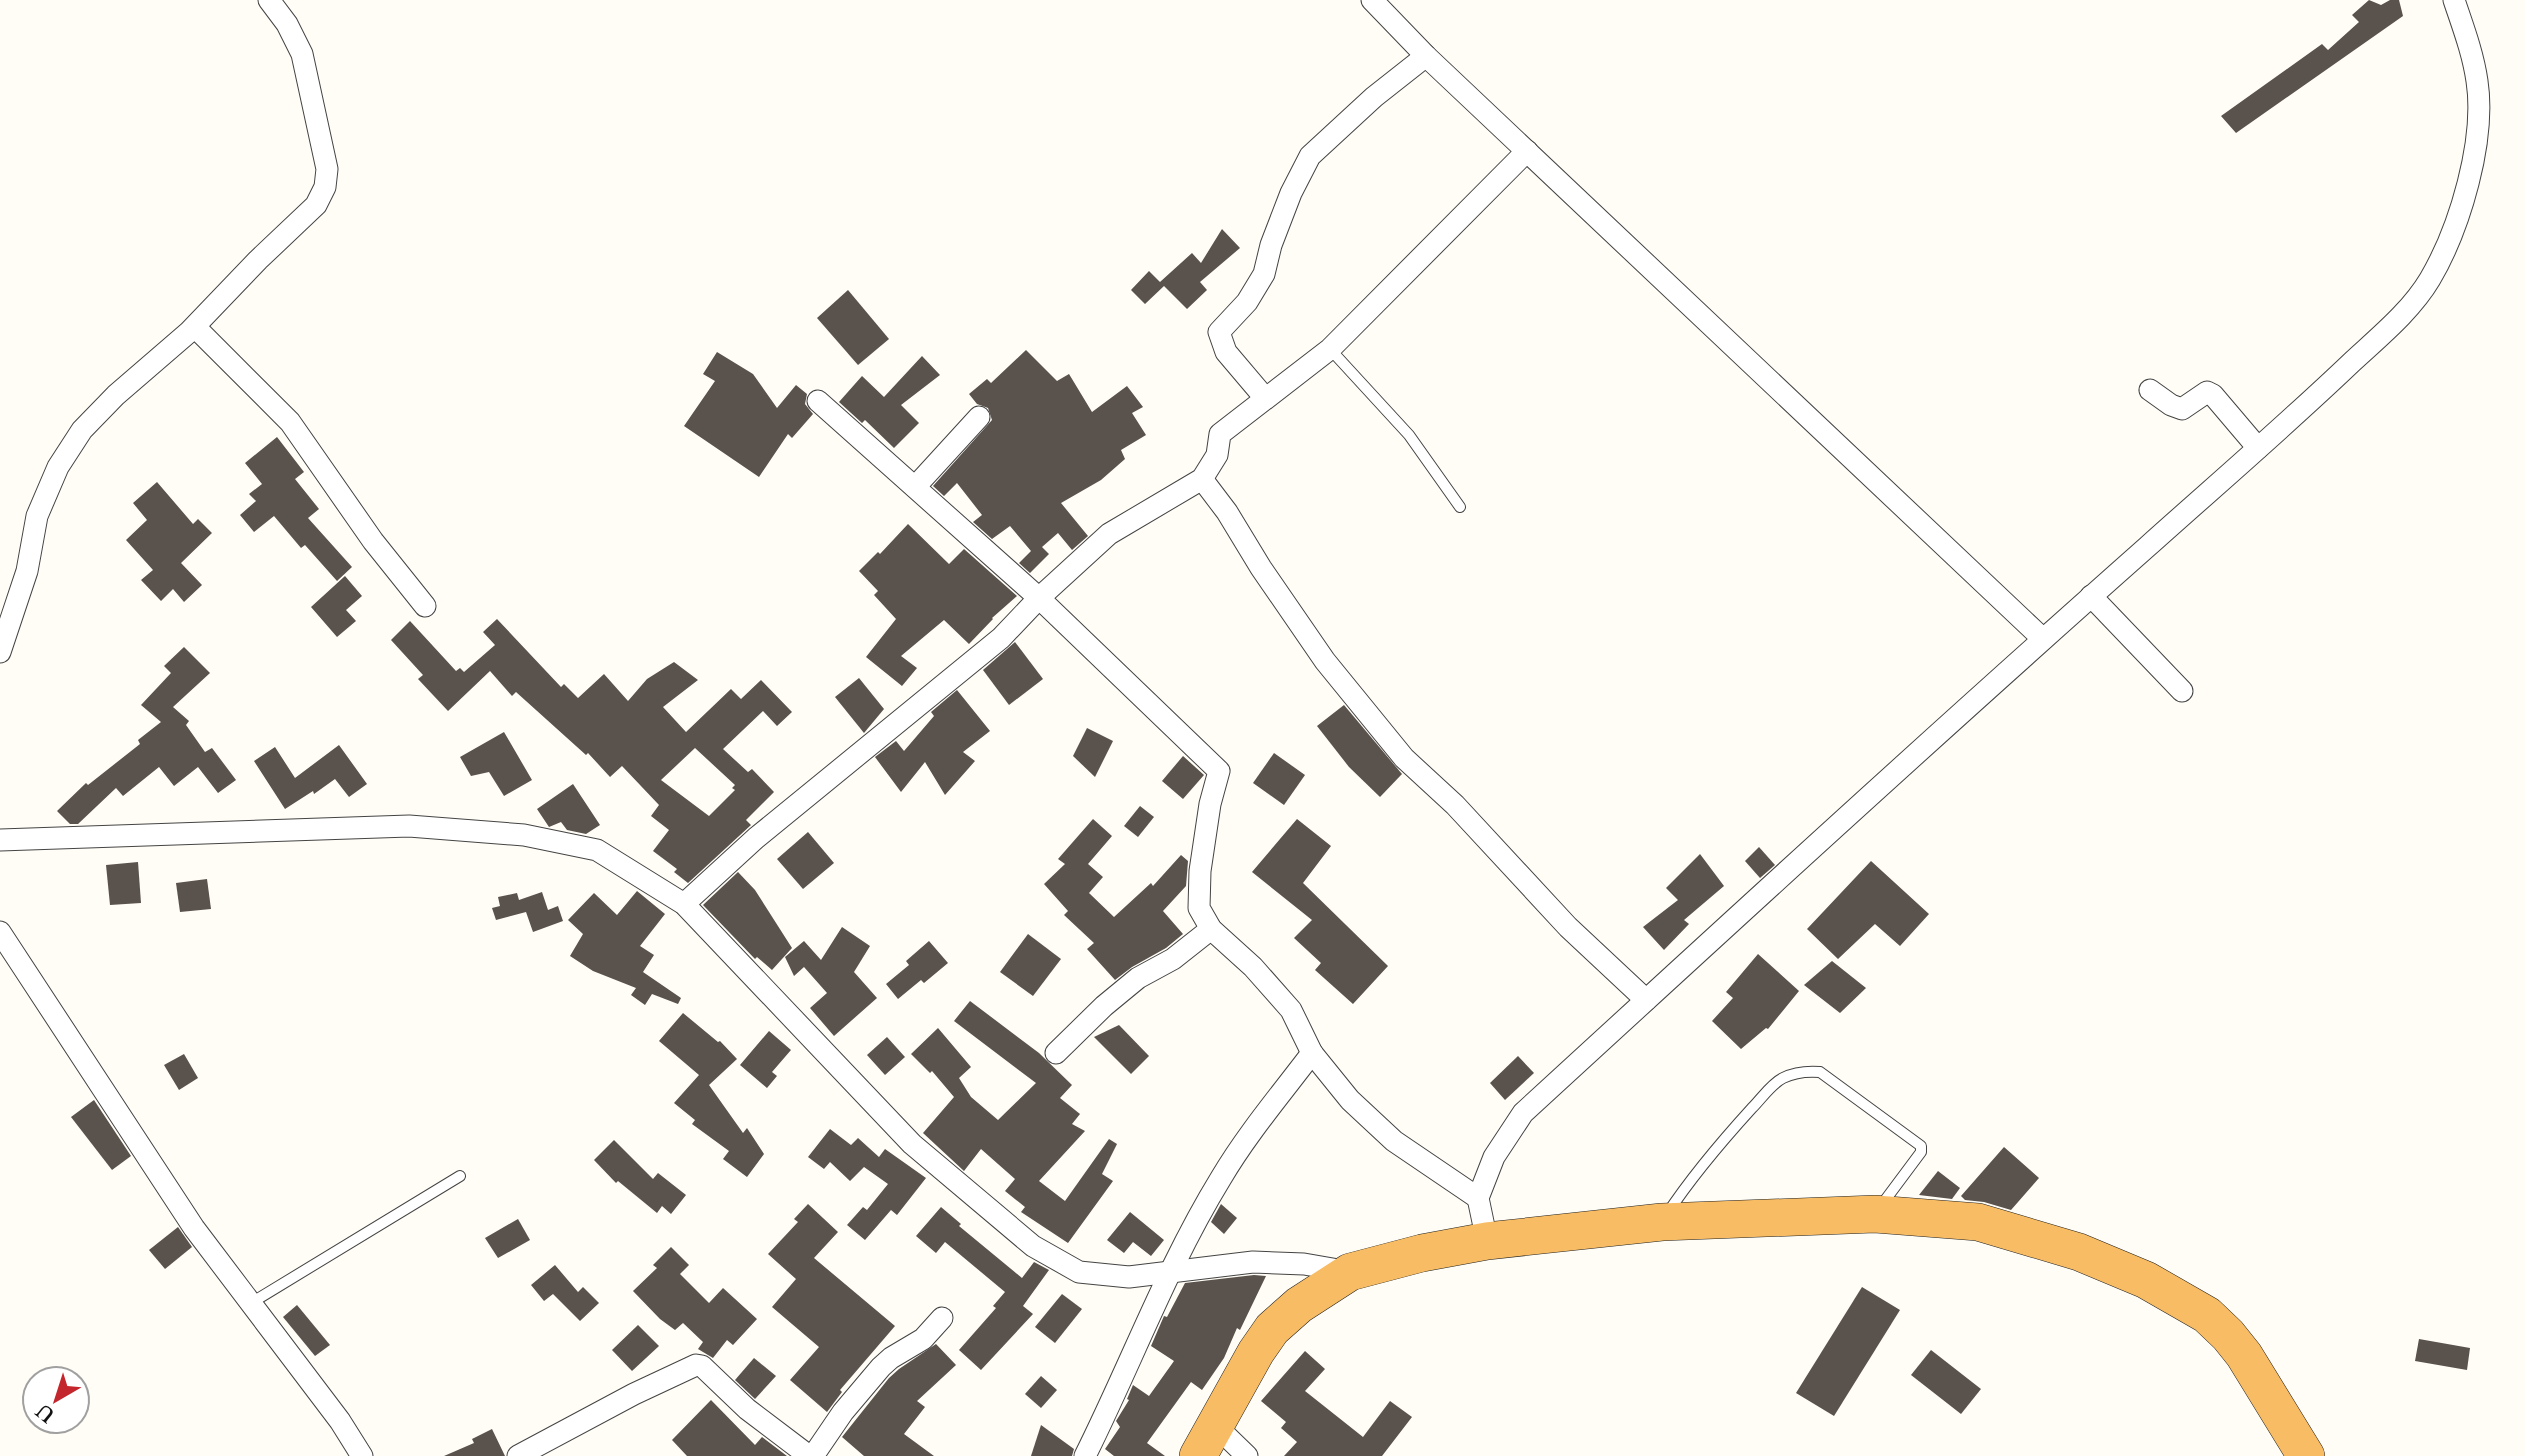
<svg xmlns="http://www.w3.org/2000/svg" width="2525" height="1456" font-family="'Libre Baskerville',serif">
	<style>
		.building { fill: #5a524d; fill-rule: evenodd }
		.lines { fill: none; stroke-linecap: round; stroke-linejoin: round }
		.service-casing { stroke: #444; stroke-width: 12 }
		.minor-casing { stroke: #444; stroke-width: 23 }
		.trunk-casing { stroke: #222; stroke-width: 38 }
		.service { stroke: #fff; stroke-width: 10 }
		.minor { stroke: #fff; stroke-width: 21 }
		.trunk { stroke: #f7bc64; stroke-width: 37 }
	</style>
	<rect width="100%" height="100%" fill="#fffdf5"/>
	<g class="building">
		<path d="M2369,0L2381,5L2390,0H2399L2403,16L2236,133L2221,116L2322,44L2328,50L2359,22L2352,15Z"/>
		<path d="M1222,229L1240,248L1200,282L1207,290L1187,309L1164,286L1145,304L1131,290L1149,271L1160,282L1192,253L1201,263Z"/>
		<path d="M848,290L889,339L858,365L817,318Z"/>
		<path d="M1026,350L1057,381L1069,374L1092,412L1127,386L1143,407L1132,413L1146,435L1121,450L1125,459L1101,480L1061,503L1088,536L1072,550L1058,533L1042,547L1049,554L1030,573L1019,563L1031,551L1010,526L992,539L973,522L982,515L957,483L944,496L933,486L992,420L988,408L977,404L969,394L987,379L991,383Z"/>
		<path d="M717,352L753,374L777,408L796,385L807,394L805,404L813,414L792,438L788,434L759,477L684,426L715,381L703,374Z"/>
		<path d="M922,356L940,375L901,405L919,423L894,448L865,420L862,423L839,402L862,376L884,397Z"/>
		<path d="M277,437L304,472L295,479L319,509L308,518L352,567L337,581L305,545L301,548L274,516L254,532L240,515L256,501L249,494L262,484L245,463Z"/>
		<path d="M157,482L193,524L198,519L212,533L181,563L202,585L184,602L173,589L161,601L141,580L153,570L126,540L147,520L133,503Z"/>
		<path d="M908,524L949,564L964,549L1017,596L992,618L993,619L969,644L944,620L901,656L917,668L902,686L866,657L896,619L874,595L878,591L859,571L878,552L880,554Z"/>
		<path d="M345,576L362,596L346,610L356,621L337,637L311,607Z"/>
		<path d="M497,619L561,687L564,684L578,698L604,674L628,701L647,679L674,662L698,680L663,707L686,732L731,689L741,699L761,680L792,712L777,726L763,711L723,749L748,772L752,769L774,792L746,820L751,825L688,883L674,872L677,869L653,851L669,830L651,816L659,805L622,766L610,777L588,753L586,755L516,692L512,696L490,671L448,711L418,679L423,675L391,640L410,621L456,671L460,668L464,672L495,645L483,632ZM695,748L735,785L732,788L735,790L709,816L661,780Z"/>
		<path d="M1015,642L1043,679L1009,705L983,670Z"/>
		<path d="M184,647L210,673L173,707L189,721L186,725L205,752L212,748L236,780L218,793L198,767L174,786L159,767L123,796L116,788L78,824H70L57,811L86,783L88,785L140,744L138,740L161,722L141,705L171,673L164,666Z"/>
		<path d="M859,678L884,709L864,733L835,697Z"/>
		<path d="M957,690L990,731L963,752L975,761L945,795L925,762L901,792L875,757L896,741L904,751L934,716L931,712Z"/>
		<path d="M1344,705L1402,774L1380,797L1349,767L1317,726Z"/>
		<path d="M1087,728L1113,741L1095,777L1073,756Z"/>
		<path d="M504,732L532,780L504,796L489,772L471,776L460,757Z"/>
		<path d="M339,745L367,784L349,797L335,779L314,794L313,791L285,809L254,761L275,747L295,778Z"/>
		<path d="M1274,753L1305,775L1284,805L1253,783Z"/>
		<path d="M1183,756L1204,775L1183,799L1162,781Z"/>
		<path d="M573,784L600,825L586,834L567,830L561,822L549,827L537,809Z"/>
		<path d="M1140,806L1154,817L1138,837L1124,826Z"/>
		<path d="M1093,819L1112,836L1088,864L1103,877L1089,893L1114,917L1151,883L1153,886L1181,855L1188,861L1186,886L1163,911L1183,934L1166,948L1132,967L1115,980L1087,949L1094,943L1064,915L1068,911L1044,884L1065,864L1058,859Z"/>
		<path d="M1297,819L1331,846L1303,883L1388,966L1353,1004L1315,970L1321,963L1294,938L1312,920L1252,872Z"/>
		<path d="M808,832L834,863L803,889L777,859Z"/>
		<path d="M1759,847L1775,865L1760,878L1745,861Z"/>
		<path d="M1700,854L1724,886L1684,920L1689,924L1664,950L1643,927L1678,900L1666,888Z"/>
		<path d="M1871,861L1929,914L1900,946L1875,924L1838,959L1807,929Z"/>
		<path d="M138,862L141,903L110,905L106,865Z"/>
		<path d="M738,872L755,890L792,948L772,970L757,957L755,959L703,905Z"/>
		<path d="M207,879L211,909L180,912L176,883Z"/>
		<path d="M637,891L665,914L640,946L654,955L643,972L681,998L678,1004L652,994L645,1005L631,995L636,988L593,971L570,956L583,934L568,920L594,893L617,915Z"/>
		<path d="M542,892L548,910L558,906L563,921L533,932L526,912L496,920L492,908L500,906L498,897L517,893L519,900Z"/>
		<path d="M842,927L870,946L854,972L877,998L834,1036L810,1008L827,993L804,967L794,976L785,957L804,941L821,960Z"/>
		<path d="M1028,934L1061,959L1033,996L1000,972Z"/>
		<path d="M929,941L948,963L924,983L921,980L898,999L886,984L909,965L906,961Z"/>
		<path d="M1758,954L1799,991L1768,1029L1766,1028L1741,1049L1712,1021L1733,998L1726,992Z"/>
		<path d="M1832,961L1866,988L1840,1013L1804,985Z"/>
		<path d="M970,1001L1039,1053L1072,1085L1060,1098L1080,1114L1072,1124L1085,1131L1039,1181L1065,1201L1109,1139L1117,1144L1102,1174L1113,1181L1068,1243L1021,1212L1025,1207L1005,1191L1015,1179L981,1149L964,1171L923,1133L954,1097L932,1071L930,1073L911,1054L938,1028L971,1067L959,1078L971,1097L998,1120L1036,1083L954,1021Z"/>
		<path d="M683,1013L718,1042L720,1041L737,1059L709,1085L743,1133L747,1128L764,1154L747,1177L723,1159L729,1151L692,1124L695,1120L674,1103L699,1075L659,1041Z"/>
		<path d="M1119,1025L1149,1056L1131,1074L1094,1037Z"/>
		<path d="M769,1031L791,1050L772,1072L777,1076L767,1088L740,1065Z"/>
		<path d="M887,1037L905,1057L885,1075L867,1055Z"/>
		<path d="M184,1054L198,1078L179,1090L164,1065Z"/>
		<path d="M1518,1056L1534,1073L1505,1100L1490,1083Z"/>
		<path d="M94,1100L131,1156L112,1170L71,1117Z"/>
		<path d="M830,1129L851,1145L858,1138L879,1157L885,1149L926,1178L897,1215L891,1210L865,1240L847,1225L863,1207L867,1210L888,1184L864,1167L850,1181L830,1162L824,1169L808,1157Z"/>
		<path d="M614,1140L653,1179L658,1173L686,1195L671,1214L662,1206L657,1213L618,1181L616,1183L594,1160Z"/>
		<path d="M2004,1147L2039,1178L2011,1210L1984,1202L1965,1200L1961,1196Z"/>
		<path d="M1938,1171L1960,1188L1952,1199L1919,1195Z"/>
		<path d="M808,1204L838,1232L814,1258L895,1326L840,1390L842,1392L827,1412L790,1380L819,1347L772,1307L796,1279L768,1254L798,1222L794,1219Z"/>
		<path d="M1221,1204L1237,1218L1224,1234L1211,1222Z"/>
		<path d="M941,1207L961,1224L959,1226L1022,1278L1034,1262L1049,1270L1023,1306L1033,1314L981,1370L959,1350L996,1308L993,1306L1005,1292L945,1242L936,1253L916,1236Z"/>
		<path d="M1130,1212L1164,1240L1151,1256L1133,1242L1124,1253L1107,1240Z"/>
		<path d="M518,1219L530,1240L498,1258L485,1238Z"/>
		<path d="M178,1227L192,1247L165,1269L149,1250Z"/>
		<path d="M671,1247L689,1265L680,1274L709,1303L723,1288L757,1319L733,1345L727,1340L713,1358L698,1349L703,1342L683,1323L675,1330L660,1319L633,1291L657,1268L653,1265Z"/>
		<path d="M555,1265L578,1292L583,1287L599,1303L580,1321L553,1294L544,1301L531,1285Z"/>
		<path d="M1254,1275L1266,1276L1240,1330L1237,1328L1224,1358L1202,1390L1191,1382L1147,1443L1165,1456H1114L1105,1449L1120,1427L1116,1421L1129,1400L1127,1399L1133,1385L1149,1396L1174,1361L1151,1346L1164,1316L1167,1317L1185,1283Z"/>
		<path d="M1862,1287L1900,1310L1834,1416L1796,1393Z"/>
		<path d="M1062,1294L1082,1309L1055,1343L1035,1327Z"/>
		<path d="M297,1305L330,1345L315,1356L283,1317Z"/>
		<path d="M638,1325L659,1346L632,1371L612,1350Z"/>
		<path d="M2419,1339L2470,1348L2467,1370L2415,1361Z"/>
		<path d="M936,1344L956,1365L917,1401L925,1407L904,1434L934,1456H864L842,1437L889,1378L899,1369Z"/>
		<path d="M1931,1350L1981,1389L1961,1414L1911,1375Z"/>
		<path d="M1305,1351L1325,1369L1305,1391L1363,1437L1390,1401L1412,1417L1382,1456H1284L1297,1442L1281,1428L1286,1422L1261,1401Z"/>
		<path d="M754,1358L776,1376L755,1399L735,1380Z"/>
		<path d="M1041,1376L1057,1390L1041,1408L1025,1394Z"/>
		<path d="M711,1400L755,1445L762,1437L787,1456H687L672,1440Z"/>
		<path d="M1041,1425L1074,1449L1072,1456H1031Z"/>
		<path d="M492,1429L505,1456H444L474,1443L472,1439Z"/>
	</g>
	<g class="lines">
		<g class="service-casing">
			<g id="service">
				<path d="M1330,349L1409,435L1460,507"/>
				<path d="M1667,1214C1692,1176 1722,1141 1752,1108C1762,1098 1771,1084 1783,1078C1795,1072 1807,1071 1820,1072L1921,1146V1152L1880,1207"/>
				<path d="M251,1303L460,1176"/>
			</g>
		</g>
		<g class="minor-casing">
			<g id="minor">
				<path d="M1372,0L1426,56L2043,639"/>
				<path d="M195,327L290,422L373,541L425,606"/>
				<path d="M2150,390L2171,405L2182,409L2207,392L2213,395L2258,448"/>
				<path d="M1265,398L1226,352L1219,332L1247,302L1264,274L1271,245L1291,193L1310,156L1374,97L1426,56"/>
				<path d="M818,401L1039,598L1219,771L1210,804L1200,871L1199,908L1211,929L1253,967L1291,1010L1312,1053L1350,1100L1394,1141L1478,1198"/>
				<path d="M1202,479L1227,512L1261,568L1325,661L1404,758L1455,805L1568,927L1646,1000"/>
				<path d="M915,487L979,417"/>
				<path d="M2091,596L2182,691"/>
				<path d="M0,652L27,571L37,516L58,467L82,430L116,395L189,332L258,260L316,205L325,187L327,169L302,54L287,24L269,0"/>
				<path d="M0,840L409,826L524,835L597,850L684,904L912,1144L1033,1246L1079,1272L1129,1277L1253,1262L1304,1264L1350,1272"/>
				<path d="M684,904L756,838L1001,638L1039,598L1109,534L1202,479L1217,455L1220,434L1330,349L1527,151"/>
				<path d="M0,932L194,1228L340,1421L362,1456"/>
				<path d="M1056,1053L1104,1006L1138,978L1173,959L1211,929"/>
				<path d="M1487,1241L1478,1198L1494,1157L1523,1113C1730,923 1937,733 2147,547C2215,486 2285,426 2352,362C2379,337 2411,311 2430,279C2460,228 2486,140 2477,81C2473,53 2463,27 2454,0"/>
				<path d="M1214,1424L1247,1456"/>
				<path d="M518,1456L634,1394L696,1365L702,1366L747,1409L809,1456"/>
				<path d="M813,1456L843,1412L881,1367L891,1358L923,1339L942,1318"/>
				<path d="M1085,1456C1131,1364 1167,1266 1221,1178C1247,1134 1281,1094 1312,1053"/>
			</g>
		</g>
		<g class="trunk-casing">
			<path id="trunk" d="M1198,1456L1256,1352L1272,1329L1299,1305L1350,1272L1422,1253L1487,1241L1662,1222L1875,1214L1978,1222L2079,1252L2146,1280L2207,1315L2228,1335L2244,1355L2306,1456"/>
		</g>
		<use href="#service" class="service"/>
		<use href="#minor" class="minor"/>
		<use href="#trunk" class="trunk"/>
	</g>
	<g transform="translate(56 1400) rotate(219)"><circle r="33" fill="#ffffff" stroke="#a0a0a0" stroke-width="2"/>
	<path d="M0-5L12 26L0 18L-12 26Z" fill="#c4262e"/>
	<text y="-10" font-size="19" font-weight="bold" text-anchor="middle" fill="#111111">U</text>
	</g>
</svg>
